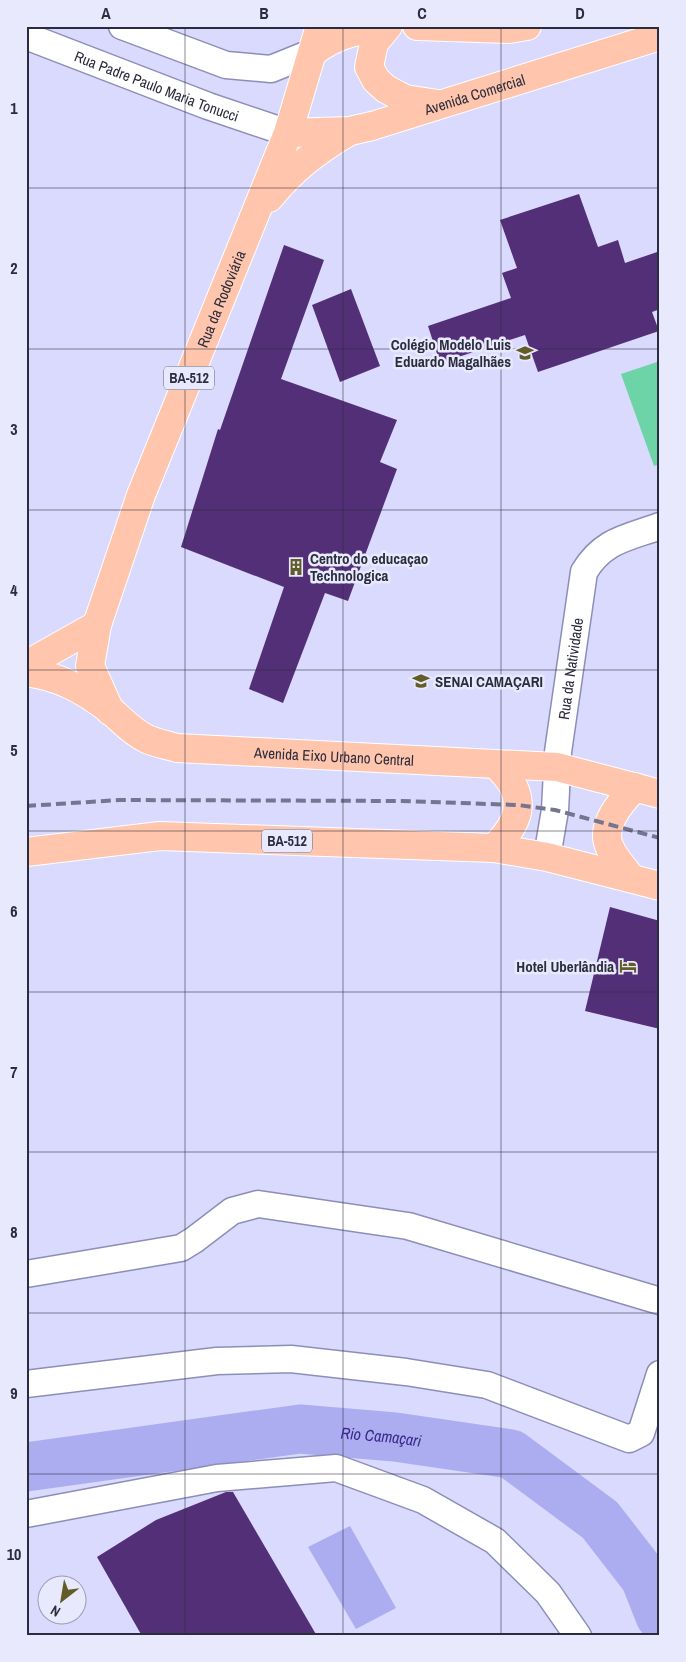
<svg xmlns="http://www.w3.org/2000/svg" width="686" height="1662" font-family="'Archivo Narrow',sans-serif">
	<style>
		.green { fill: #6cd4a7 }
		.water { fill: #acadf1 }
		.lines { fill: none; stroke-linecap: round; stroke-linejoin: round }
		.river { stroke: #acadf1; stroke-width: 49 }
		.building { fill: #532f78 }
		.minor-casing { stroke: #8d8eb8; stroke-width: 29 }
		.major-casing { stroke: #fff; stroke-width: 30 }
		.minor { stroke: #fff; stroke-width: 26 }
		.major { stroke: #ffc6ad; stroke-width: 28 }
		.rail { stroke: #74758e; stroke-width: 4; stroke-dasharray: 10 5; stroke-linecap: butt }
		.grid { fill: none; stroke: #2b2c3d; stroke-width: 1; stroke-opacity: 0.55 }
		.labels { text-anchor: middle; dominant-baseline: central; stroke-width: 5; stroke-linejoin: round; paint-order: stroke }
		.shield { fill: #e8e9fc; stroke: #646576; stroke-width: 1 }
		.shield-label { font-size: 14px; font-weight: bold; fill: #2b2c3d }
		.street-label { font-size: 15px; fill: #2b2c3d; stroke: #e8e9fc }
		.poi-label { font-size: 15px; font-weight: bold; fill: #2b2c3d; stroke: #e8e9fc; text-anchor: end }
		.water-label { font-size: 16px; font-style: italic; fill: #392989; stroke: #e8e9fc }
		.neatline { fill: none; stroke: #2b2c3d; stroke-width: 2 }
		.grid-label { font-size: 16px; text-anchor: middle; font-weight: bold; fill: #2b2c3d }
	</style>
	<rect width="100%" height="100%" fill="#d9dafe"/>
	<path class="green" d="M660,361V464L654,466L621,374Z"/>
	<path class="water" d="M350,1526L396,1608L356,1629L308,1547Z"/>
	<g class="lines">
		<path class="river" id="s1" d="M26,1467L300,1429L395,1437L511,1454L600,1520L645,1578L660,1616"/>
	</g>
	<g class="building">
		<path d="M579,194L598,247L618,240L625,263L660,251V309L652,312L659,331L538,372L525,335L440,363L428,326L511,298L502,273L517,268L500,220Z"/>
		<path d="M284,245L324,260L281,379L397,420L380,462L397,469L348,601L325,593L283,703L249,689L284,587L181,547L218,429L220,430Z"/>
		<path d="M351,289L380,366L340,382L312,305Z"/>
		<path d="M610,907L660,921V1029L585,1011Z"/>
		<path d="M226,1492H233L317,1636H142L97,1557L156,1520Z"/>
	</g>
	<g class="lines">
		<g class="minor-casing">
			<g id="minor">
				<path d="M122,26L226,65L271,69L313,52"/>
				<path id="s2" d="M26,36L208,106L288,133"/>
				<path id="s3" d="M547,857L555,810L558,752L584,572C603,540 627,538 660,526"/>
				<path d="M26,1274L181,1248L194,1240L232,1211L258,1204L408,1226L660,1301"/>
				<path d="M26,1384L217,1361L291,1359L406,1372L487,1385L629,1439L641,1433L660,1374"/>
				<path d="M26,1514L217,1478L336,1468L423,1500L495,1541L548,1593L578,1636"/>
			</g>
		</g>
		<g class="major-casing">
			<g id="major">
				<path d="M388,26L374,43L369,67L376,80L386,89L405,99L438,104"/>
				<path d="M417,26L509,29L527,26"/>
				<path d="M313,52C338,33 357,31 387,26"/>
				<path id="s4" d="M288,133L350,131L372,126L660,36"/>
				<path d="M269,198C294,168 315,152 348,132"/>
				<path d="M26,665L97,625"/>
				<path id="s5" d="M26,672C59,676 84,690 110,710C122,720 132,732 147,739C156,743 167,745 177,748L557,767L660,794"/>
				<path id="s6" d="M110,711L90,666L97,625L141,495L288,133L320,26"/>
				<path d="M494,848C510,832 525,812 514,788C511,780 503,772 497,765"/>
				<path d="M26,852L160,836L494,848L547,857L660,886"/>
				<path d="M630,877C624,868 614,858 610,848C599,826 621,802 635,787"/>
			</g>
		</g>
		<use href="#minor" class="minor"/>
		<use href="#major" class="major"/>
		<path class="rail" d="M26,806L119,800L402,801L518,805L555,810L660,838"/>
	</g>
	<path class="grid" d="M185,26V1636M343,26V1636M501,26V1636M26,188H660M26,349H660M26,510H660M26,670H660M26,831H660M26,992H660M26,1152H660M26,1313H660M26,1474H660"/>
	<defs>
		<g id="school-bare" transform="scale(1.35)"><path d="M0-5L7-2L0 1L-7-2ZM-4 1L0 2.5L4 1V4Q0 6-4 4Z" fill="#625c29" stroke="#e8e9fc" stroke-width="2.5" paint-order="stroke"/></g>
		<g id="building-bare" transform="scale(1.35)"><path d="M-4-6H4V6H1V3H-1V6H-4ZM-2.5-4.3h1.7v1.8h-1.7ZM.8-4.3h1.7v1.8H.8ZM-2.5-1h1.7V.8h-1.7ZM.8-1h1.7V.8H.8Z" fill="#625c29" stroke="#e8e9fc" stroke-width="2.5" paint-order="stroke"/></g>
		<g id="university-bare" transform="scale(1.35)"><path d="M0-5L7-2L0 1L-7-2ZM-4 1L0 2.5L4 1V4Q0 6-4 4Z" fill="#625c29" stroke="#e8e9fc" stroke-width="2.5" paint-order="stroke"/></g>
		<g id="hotel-bare" transform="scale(1.35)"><path d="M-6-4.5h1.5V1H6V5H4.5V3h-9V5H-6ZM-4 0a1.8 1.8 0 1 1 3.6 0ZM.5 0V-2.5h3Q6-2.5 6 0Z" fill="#625c29" stroke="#e8e9fc" stroke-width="2.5" paint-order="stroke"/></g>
	</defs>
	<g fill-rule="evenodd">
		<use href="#school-bare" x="525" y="353"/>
		<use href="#building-bare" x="296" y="567"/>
		<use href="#university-bare" x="421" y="681"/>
		<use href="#hotel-bare" x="628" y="966"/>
	</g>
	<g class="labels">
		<g class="shield">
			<rect x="164" y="366.5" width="50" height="23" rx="4"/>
			<rect x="262" y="829.5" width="50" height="23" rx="4"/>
		</g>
		<g class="shield-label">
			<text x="189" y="378">BA-512</text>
			<text x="287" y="841">BA-512</text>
		</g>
		<g class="street-label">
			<text stroke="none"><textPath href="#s2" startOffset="140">Rua Padre Paulo Maria Tonucci</textPath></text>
			<text stroke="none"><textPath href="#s4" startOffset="192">Avenida Comercial</textPath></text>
			<text stroke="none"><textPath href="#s6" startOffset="440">Rua da Rodoviária</textPath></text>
			<text stroke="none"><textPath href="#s3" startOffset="190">Rua da Natividade</textPath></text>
			<text stroke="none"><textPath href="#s5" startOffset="329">Avenida Eixo Urbano Central</textPath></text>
		</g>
		<g class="poi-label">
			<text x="511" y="344">Colégio Modelo Luis<tspan x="511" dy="17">Eduardo Magalhães</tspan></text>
			<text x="310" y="558" text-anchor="start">Centro do educaçao<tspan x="310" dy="17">Technologica</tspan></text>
			<text x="435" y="681" text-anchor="start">SENAI CAMAÇARI</text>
			<text x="614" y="966">Hotel Uberlândia</text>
		</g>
		<g class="water-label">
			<text stroke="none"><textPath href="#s1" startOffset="358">Rio Camaçari</textPath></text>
		</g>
	</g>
	<rect width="686" height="1662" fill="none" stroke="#e8e9fc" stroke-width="55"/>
	<g transform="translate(62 1600) rotate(211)"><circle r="24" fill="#e8e9fc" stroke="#9c9db0"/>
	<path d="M0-4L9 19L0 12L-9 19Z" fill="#625c29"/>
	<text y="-8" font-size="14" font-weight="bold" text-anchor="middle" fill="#2b2c3d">N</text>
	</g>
	<rect x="28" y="28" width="630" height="1606" class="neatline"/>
	<g class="grid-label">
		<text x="106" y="19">A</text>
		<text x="264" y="19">B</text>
		<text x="422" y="19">C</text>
		<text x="580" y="19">D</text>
		<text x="14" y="114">1</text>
		<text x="14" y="274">2</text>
		<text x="14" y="435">3</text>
		<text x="14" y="596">4</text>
		<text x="14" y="756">5</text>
		<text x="14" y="917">6</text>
		<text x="14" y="1078">7</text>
		<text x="14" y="1238">8</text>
		<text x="14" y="1399">9</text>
		<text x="14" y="1560">10</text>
	</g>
</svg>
